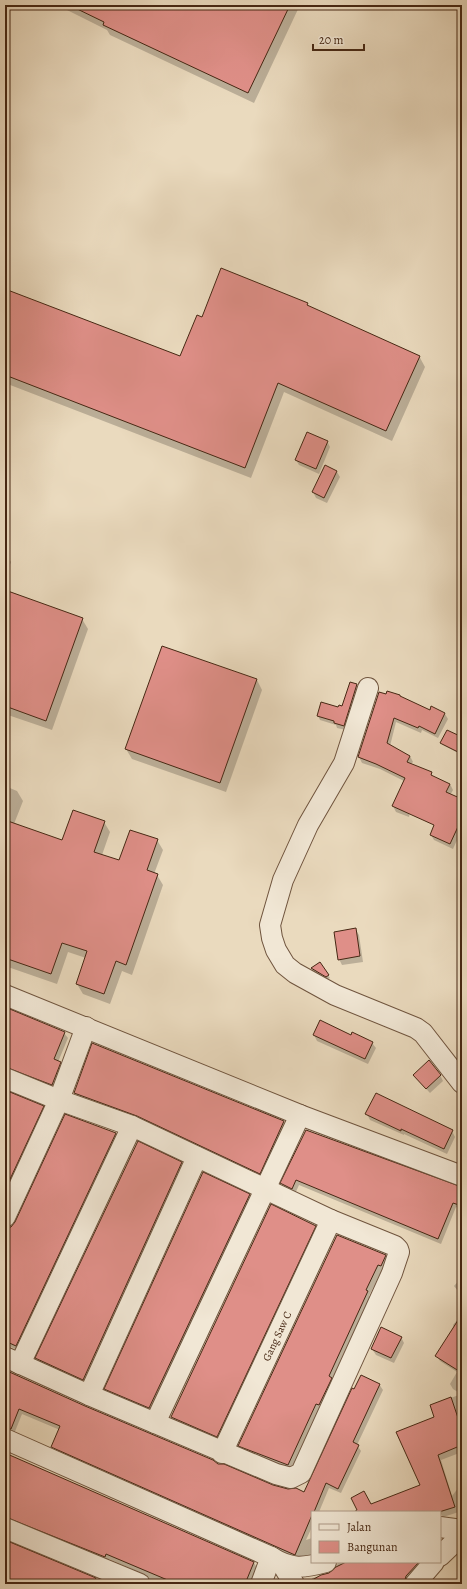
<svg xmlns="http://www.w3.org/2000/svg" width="467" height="1589" font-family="Alegreya,serif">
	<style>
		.shadow { fill: #0003 }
		.building { fill: #df8f88; stroke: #462713 }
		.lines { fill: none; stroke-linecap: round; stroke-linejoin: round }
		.minor-casing { stroke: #6f543e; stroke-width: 22 }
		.minor { stroke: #f1e7d5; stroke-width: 20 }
		.labels { text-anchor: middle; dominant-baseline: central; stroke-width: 3; stroke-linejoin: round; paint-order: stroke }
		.street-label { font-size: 11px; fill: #462713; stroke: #f1e7d5 }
	</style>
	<rect width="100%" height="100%" fill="#eadabe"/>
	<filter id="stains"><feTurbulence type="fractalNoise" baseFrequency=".005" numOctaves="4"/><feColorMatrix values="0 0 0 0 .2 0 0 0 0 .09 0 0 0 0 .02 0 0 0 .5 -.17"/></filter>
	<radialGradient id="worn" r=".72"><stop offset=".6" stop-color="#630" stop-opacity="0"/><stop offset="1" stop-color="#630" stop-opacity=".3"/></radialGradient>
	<g class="shadow">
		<path d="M57,5H300L254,103L110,35L107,30Z"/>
		<path d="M5,290L181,358L202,319L307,303L309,308L419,356L425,367L392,441L284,392L251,478L5,383Z"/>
		<path d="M327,441L330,447L319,474L299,465L296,460Z"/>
		<path d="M337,472L340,477L327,503L316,498L313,492Z"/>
		<path d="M5,553L11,562L5,578Z"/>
		<path d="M5,591L82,619L88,629L52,730L5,714Z"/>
		<path d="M257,680L262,690L226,792L132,759L126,749Z"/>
		<path d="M356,685L359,690L346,730L337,728L336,725L320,720L318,716L343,707Z"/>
		<path d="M401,698L430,711L432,708L445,714L448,719L438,738L422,730L421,733L396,722L390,746L410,756L413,762L411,764L431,773L433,777L450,784L453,790L447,801L413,796L409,817L396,812L393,806L404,781L380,769L362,763L359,757Z"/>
		<path d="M462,739V749L460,754L443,745L441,743Z"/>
		<path d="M5,786L17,791L23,801L14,824L62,841L104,822L110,832L102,855L120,862L157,840L163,850L154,874L157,875L163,885L132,975L122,971L110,1004L83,994L77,984L86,958L68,952L57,984L5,966Z"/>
		<path d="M460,822L462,829L453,849L434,840L431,835Z"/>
		<path d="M356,930L359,935L363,962L342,965L339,959Z"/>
		<path d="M319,963L330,978L328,979L313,971L312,969Z"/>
		<path d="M5,1007L64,1033L68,1038L58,1062L63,1068L55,1090L5,1073Z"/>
		<path d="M314,1035L352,1036L372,1043L376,1048L368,1064L317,1041Z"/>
		<path d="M93,1044L284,1122L287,1128L263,1179L78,1099L75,1093Z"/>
		<path d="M440,1075L443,1081L430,1093L418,1080Z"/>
		<path d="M5,1091L43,1107L46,1112L5,1201Z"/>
		<path d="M367,1114L452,1131L455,1137L447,1154L404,1134V1135L370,1120Z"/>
		<path d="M306,1131L462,1188V1210L456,1207L441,1244L299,1185L295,1194L285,1189L282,1183Z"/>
		<path d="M116,1133L119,1139L19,1351L5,1344V1229L13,1227Z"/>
		<path d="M181,1163L185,1169L87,1385L40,1364L37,1358Z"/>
		<path d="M249,1195L252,1201L152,1413L109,1394L105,1389Z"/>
		<path d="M315,1226L318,1232L220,1441L175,1422L172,1417Z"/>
		<path d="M337,1236L385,1256L388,1261L384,1271L382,1270L369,1296L370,1297L322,1410L319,1409L291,1470L242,1451L239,1445Z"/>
		<path d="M462,1277V1296L454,1286Z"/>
		<path d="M462,1314V1452L441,1460L452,1496L462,1483V1511L443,1517L440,1512H359L371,1505L422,1485L436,1417L431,1406L461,1394L453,1389L450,1384L457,1372L440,1361L437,1356L454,1328L453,1325Z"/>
		<path d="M401,1337L404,1343L394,1363L376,1355L372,1349Z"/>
		<path d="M5,1371L217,1464L273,1486L305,1493L355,1390L379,1384L383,1390L357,1445L361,1451L341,1493L329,1488L319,1512H312V1527L306,1540L312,1538V1559H295L56,1452L53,1447L60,1430L22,1414L14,1434H5Z"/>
		<path d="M5,1454L254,1563L257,1568L250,1584H152V1581L146,1575L109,1559L108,1562L5,1523Z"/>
		<path d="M5,1542L95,1579L98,1584H5Z"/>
		<path d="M338,1562H428L408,1584H311L309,1581L312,1580V1578L329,1574L335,1571Z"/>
		<path d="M447,1580L454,1584H445Z"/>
	</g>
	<g class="building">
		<path d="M69,5H290L248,93L103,25L104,22Z"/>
		<path d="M221,268L308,303L307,305L420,356L386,431L278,383L245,468L5,375V289L180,356L197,315L202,317Z"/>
		<path d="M307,432L328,441L316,469L295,460Z"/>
		<path d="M325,465L337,471L324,498L312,492Z"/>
		<path d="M5,590L83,618L46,721L5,706Z"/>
		<path d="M162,646L257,679L220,783L125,749Z"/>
		<path d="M350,682L357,684L344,726L334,723V721L317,716L321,702L338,707L339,705L342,706Z"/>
		<path d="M387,691L400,695V696L430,710L431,706L445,713L435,734L419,726L418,728L394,718L387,743L410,756L407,762L432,772L431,775L450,784L446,792L462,799V818L450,844L430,835L434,825L392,806L405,778L376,764L358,757L379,692L386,694Z"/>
		<path d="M447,730L462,737V744L458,752L440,743Z"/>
		<path d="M73,810L105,821L94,852L119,860L130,830L158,839L147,870L158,874L126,965L116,961L104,994L76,984L87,951L62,943L51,974L5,958V820L62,840Z"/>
		<path d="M356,928L360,956L338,960L334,932Z"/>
		<path d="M320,962L329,975L326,977L311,968Z"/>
		<path d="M5,1007L65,1032L54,1059L61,1062L52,1085L5,1067Z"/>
		<path d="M320,1020L351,1035L352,1032L373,1042L365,1059L313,1035Z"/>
		<path d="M92,1043L284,1121L260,1174L137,1116L74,1093Z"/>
		<path d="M429,1060L441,1075L426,1089L413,1075Z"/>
		<path d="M5,1090L44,1106L5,1190Z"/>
		<path d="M376,1093L453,1130L444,1149L401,1129V1131L365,1114Z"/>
		<path d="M65,1114L116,1133L16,1346L5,1341V1228L11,1227L15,1222Z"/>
		<path d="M306,1130L462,1187V1206L453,1203L438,1239L296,1180L292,1189L280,1183Z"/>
		<path d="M138,1141L182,1162L83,1380L35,1358Z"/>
		<path d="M203,1172L250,1194L149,1408L104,1389Z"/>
		<path d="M271,1204L316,1226L217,1437L171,1417Z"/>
		<path d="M337,1235L386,1255L381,1266L378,1265L366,1290L368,1291L329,1376L332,1378L319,1405L316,1404L288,1465L238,1446Z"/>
		<path d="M462,1314V1373L435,1356Z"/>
		<path d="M381,1327L402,1337L391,1358L371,1349Z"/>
		<path d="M5,1370L85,1406L213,1460L218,1464H224L273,1485L288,1489L296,1488L304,1492L352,1388L354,1389L361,1375L380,1384L353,1442L359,1445L338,1489L326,1483L314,1512H312V1515L295,1555L51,1447L60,1426L19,1409L11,1429L5,1428Z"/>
		<path d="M451,1397L462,1430V1445L438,1455L455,1507L439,1512H354L357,1510L351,1498L364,1491L371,1504L420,1485L396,1432L434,1417L430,1405Z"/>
		<path d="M5,1453L254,1562L245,1584H177L106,1554L105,1557L5,1517Z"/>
		<path d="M5,1540L96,1578L93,1584H5Z"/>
		<path d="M346,1562H419L406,1576L404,1584H305L321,1575L329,1573L336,1567Z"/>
	</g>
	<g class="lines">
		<g class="minor-casing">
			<g id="minor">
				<path d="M368,688L344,763L308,825L283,880L270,925L272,938L276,950L285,965L295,973L335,995L416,1028L423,1033L462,1083"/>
				<path d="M5,995L300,1115L462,1176"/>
				<path d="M5,1078L59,1100L132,1126L331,1220L395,1246L398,1249L399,1252L392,1273L301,1473L291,1478L276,1474L89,1395L5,1357"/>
				<path d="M5,1217L59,1100L86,1027"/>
				<path d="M20,1364L132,1126"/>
				<path d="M89,1395L197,1157"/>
				<path d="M155,1423L300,1115"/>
				<path d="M5,1439L271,1557C291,1570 304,1568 326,1562"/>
				<path id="s1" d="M222,1453L331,1220"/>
				<path d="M440,1527L462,1530"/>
				<path d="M5,1528L140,1584"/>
				<path d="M440,1556L462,1535"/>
				<path d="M282,1564L294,1584"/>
				<path d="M261,1584L271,1557"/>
				<path d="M415,1584L434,1562"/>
			</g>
		</g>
		<use href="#minor" class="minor"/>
	</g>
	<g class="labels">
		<g class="street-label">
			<text stroke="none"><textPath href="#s1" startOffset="129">Gang Saw C</textPath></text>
		</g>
	</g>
	<rect width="467" height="1589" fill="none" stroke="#eadabe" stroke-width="20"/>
	<rect x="6" y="6" width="455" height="1577" fill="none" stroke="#462713" stroke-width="2"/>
	<rect x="10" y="10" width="447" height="1569" fill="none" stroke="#462713"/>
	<rect x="311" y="1511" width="130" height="52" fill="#f1e7d5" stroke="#ad9a87"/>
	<rect x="319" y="1524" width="20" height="6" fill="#f1e7d5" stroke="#ad9a87"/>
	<text x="347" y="1531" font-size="12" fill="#462713">Jalan</text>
	<rect x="319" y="1541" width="20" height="12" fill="#df8f88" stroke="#ad9a87"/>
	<text x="347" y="1551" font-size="12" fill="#462713">Bangunan</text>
	<path d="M313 44v6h51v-6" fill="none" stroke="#462713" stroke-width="2"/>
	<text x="319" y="44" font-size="12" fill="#462713" stroke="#f1e7d5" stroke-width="3" paint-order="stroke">20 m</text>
	<rect width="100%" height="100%" filter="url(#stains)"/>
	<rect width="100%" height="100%" fill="url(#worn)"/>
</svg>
